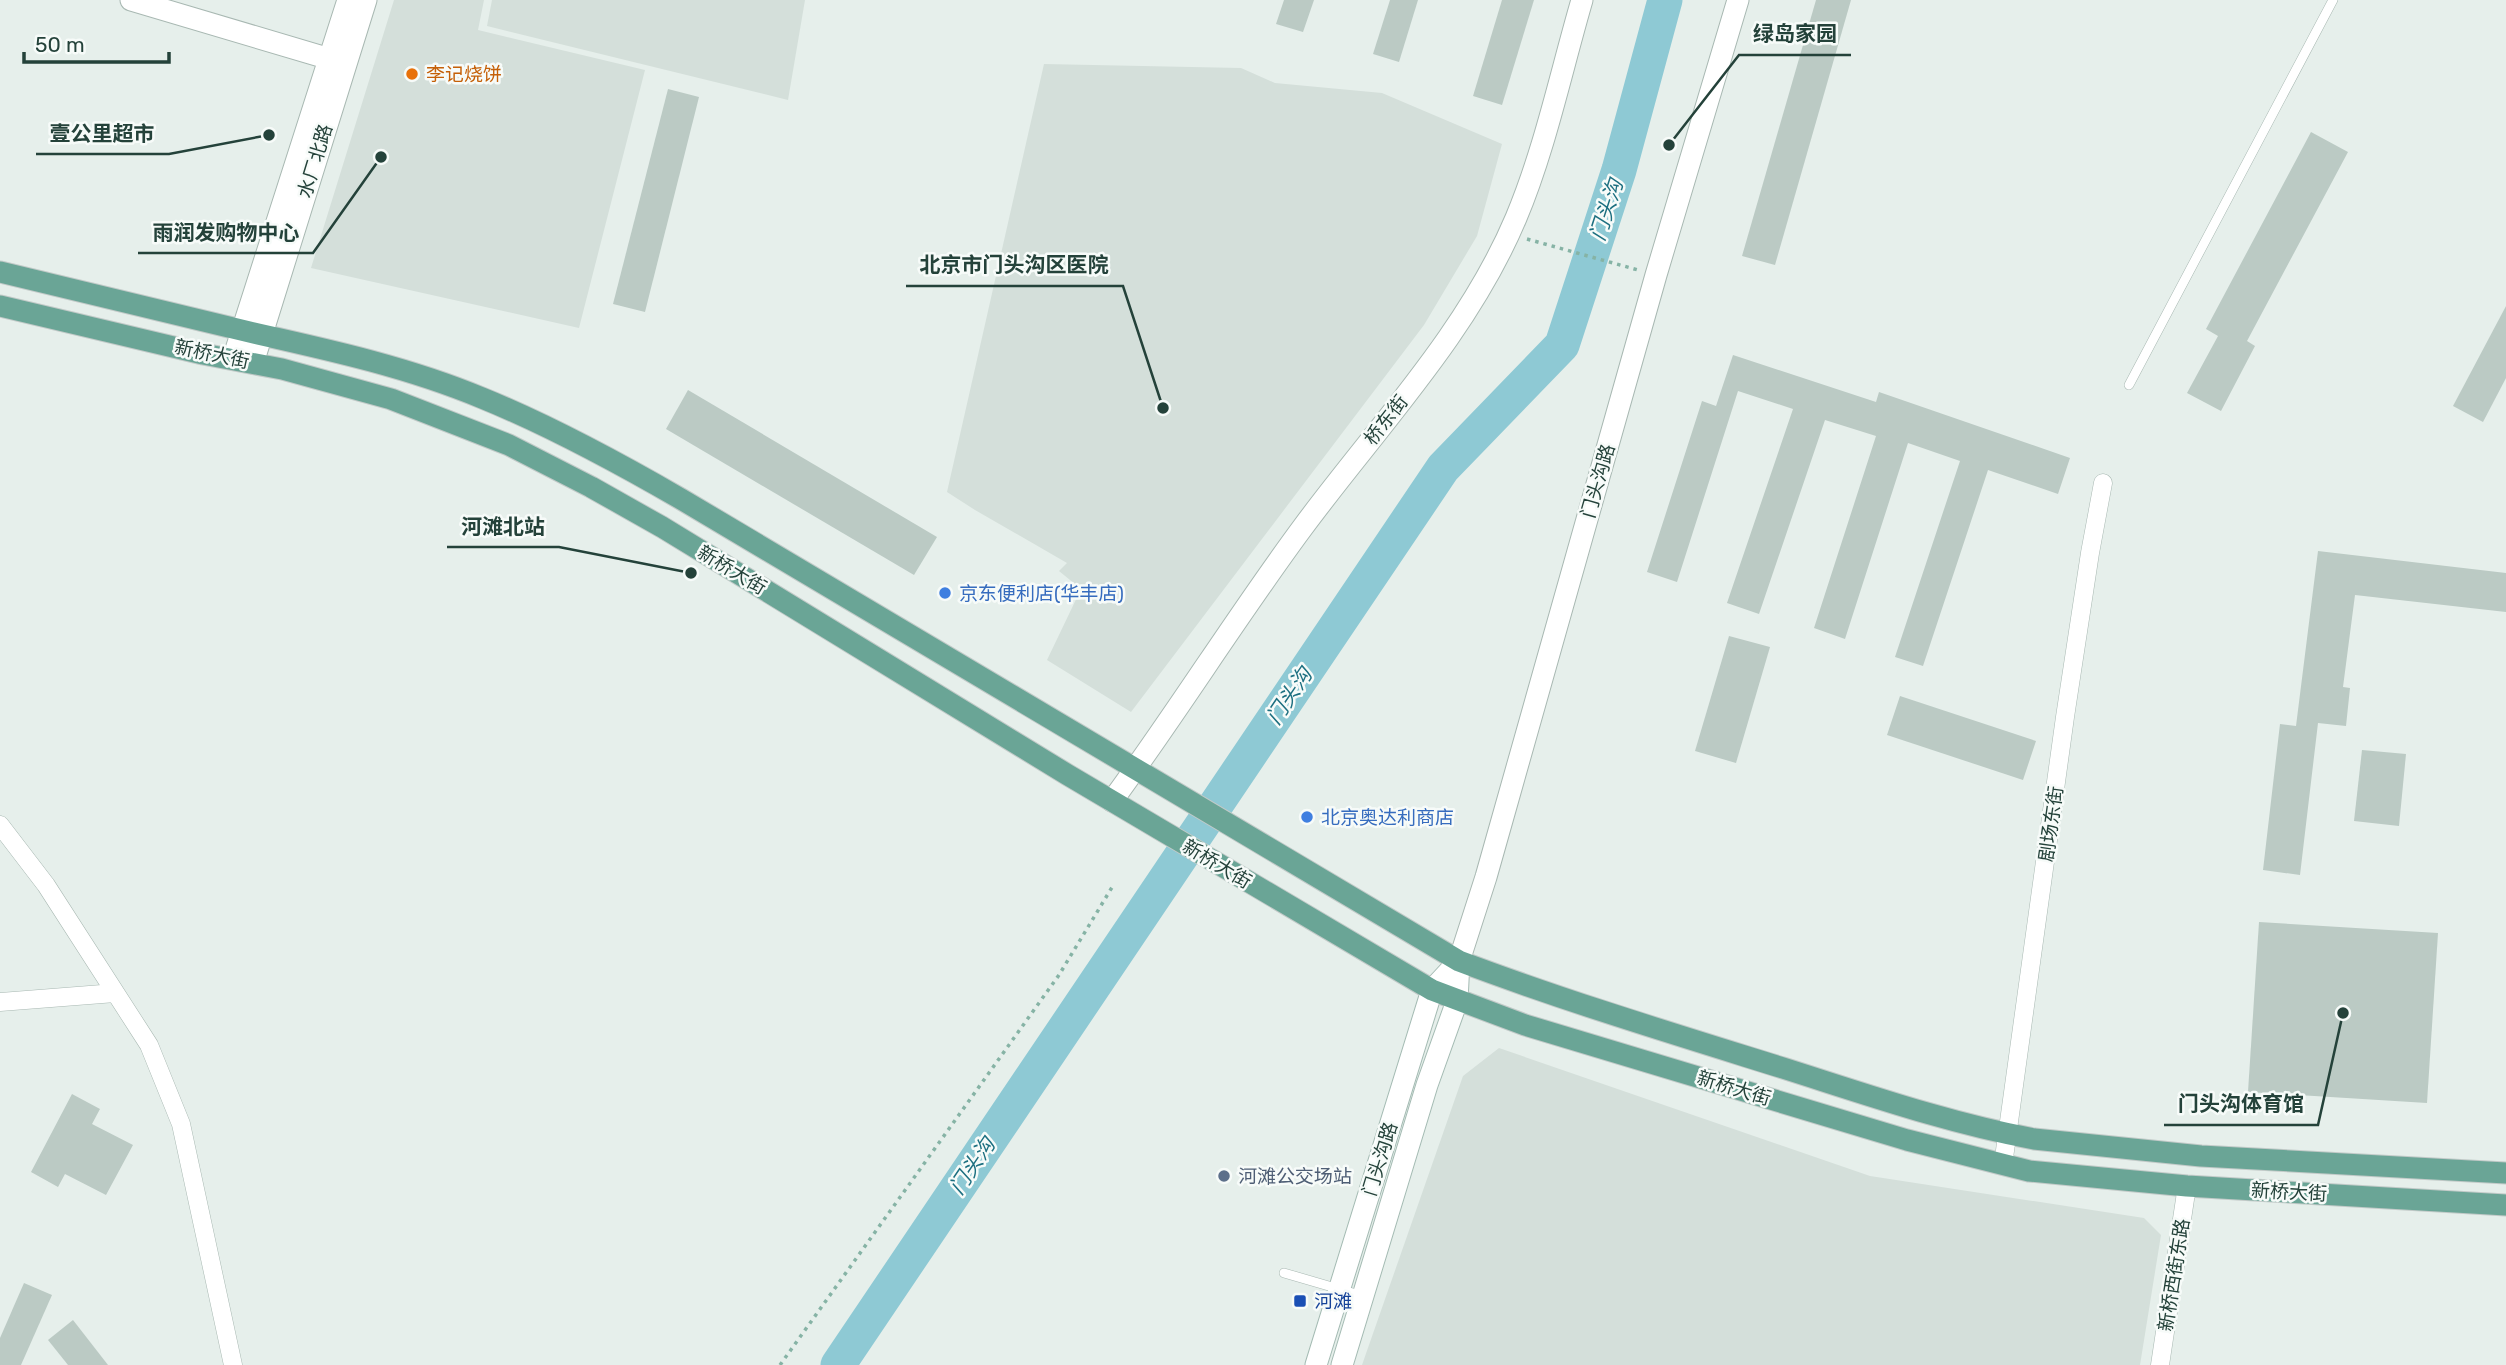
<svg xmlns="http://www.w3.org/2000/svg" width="2506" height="1365" font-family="Rubik,'Noto Sans SC',sans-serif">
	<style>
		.built { fill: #d4dfda }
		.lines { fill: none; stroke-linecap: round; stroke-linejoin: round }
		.river { stroke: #8ec9d4; stroke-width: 35 }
		.building { fill: #bbcac4 }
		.service-casing { stroke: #a8b8b2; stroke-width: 10 }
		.minor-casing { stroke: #a8b8b2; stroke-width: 19 }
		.tertiary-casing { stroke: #a8b8b2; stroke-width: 23 }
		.secondary-casing { stroke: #a4bbb3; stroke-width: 23 }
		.primary-casing { stroke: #c2cac8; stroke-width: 23 }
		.path { stroke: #86b3a5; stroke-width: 3.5; stroke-dasharray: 3.5 5; stroke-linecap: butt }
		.service { stroke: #fff; stroke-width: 9 }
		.minor { stroke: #fff; stroke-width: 18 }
		.tertiary { stroke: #fff; stroke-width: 21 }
		.secondary { stroke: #fff; stroke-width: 21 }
		.primary { stroke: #6aa596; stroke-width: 21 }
		.food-dot { fill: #e8710a; stroke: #f7fbf9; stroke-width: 2.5 }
		.shop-dot { fill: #3f7fe0; stroke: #f7fbf9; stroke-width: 2.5 }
		.service-dot { fill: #5c6f8a; stroke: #f7fbf9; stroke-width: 2.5 }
		.transit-dot { fill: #1a4fb4; stroke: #f7fbf9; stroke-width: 2.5 }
		.labels { text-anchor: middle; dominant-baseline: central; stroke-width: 5; stroke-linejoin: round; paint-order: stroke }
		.food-label { font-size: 19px; fill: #c56008; stroke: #f7fbf9; text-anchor: start }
		.street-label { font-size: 19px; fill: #24423a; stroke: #f7fbf9 }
		.shop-label { font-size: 19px; fill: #366cbe; stroke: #f7fbf9; text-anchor: start }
		.service-label { font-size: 19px; fill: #4e5e75; stroke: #f7fbf9; text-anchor: start }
		.transit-label { font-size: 19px; fill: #164399; stroke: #f7fbf9; text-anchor: start }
		.water-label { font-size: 21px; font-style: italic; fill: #1c6f80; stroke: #f7fbf9 }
		.leader { fill: none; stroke: #24423a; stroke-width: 2.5 }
		.callout-dot { fill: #24423a; stroke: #f7fbf9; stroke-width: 2.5 }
		.callout-label { font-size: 21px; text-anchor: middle; font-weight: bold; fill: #24423a; stroke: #f7fbf9; stroke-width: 5; stroke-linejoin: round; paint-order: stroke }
	</style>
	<rect width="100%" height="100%" fill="#e6efeb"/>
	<g class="built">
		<path d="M394,0H484L478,30L645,70L579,328L311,268Z"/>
		<path d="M492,0H805L788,100L487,26Z"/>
		<path d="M1044,64L1241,68L1275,83L1382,93L1502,144L1477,236L1424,325L1131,712L1047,660L1081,589L1059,571L1067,563L975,510L947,492Z"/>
		<path d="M1499,1048L1870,1176L2144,1218L2161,1235L2140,1365H1362L1463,1076Z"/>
	</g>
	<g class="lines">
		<path class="river" d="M838,1365L1443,468L1562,345L1619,170L1665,0"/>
	</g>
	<g class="building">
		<path d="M1284,0H1314L1303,32L1276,24Z"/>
		<path d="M1390,0H1418L1399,62L1373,54Z"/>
		<path d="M1502,0H1534L1502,105L1473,96Z"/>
		<path d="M1816,0H1851L1775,265L1742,256Z"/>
		<path d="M668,89L699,97L645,312L613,304Z"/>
		<path d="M2311,132L2348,152L2247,341L2255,346L2221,411L2187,393L2218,336L2206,329Z"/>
		<path d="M2506,306V378L2483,422L2453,406Z"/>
		<path d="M1733,355L1876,402L1879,392L2070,458L2058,494L1988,470L1923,666L1895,657L1960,461L1908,443L1845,639L1814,628L1876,436L1825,420L1759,614L1727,603L1793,409L1738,391L1677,582L1647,572L1702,401L1716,406Z"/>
		<path d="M688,390L937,537L914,575L666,429Z"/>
		<path d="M2318,551L2506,573V612L2355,595L2343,687L2350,688L2346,726L2318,723L2300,875L2263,870L2280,724L2296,726Z"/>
		<path d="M1729,636L1770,647L1736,763L1695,751Z"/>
		<path d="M1900,696L2036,741L2023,780L1887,735Z"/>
		<path d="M2362,750L2406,754L2399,826L2354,821Z"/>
		<path d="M2259,922L2438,933L2427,1103L2248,1092Z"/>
		<path d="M72,1094L100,1109L92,1124L133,1145L106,1195L65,1174L58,1187L31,1172Z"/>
		<path d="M24,1283L52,1295L21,1365H0V1338Z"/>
		<path d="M73,1320L108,1365H68L48,1340Z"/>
	</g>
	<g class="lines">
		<g class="service-casing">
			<g id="service">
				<path d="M2129,385L2333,0"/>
				<path d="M1284,1273L1363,1296"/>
			</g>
		</g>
		<g class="minor-casing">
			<g id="minor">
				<path d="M0,825L46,885L149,1045L181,1124L233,1365"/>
				<path d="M0,1002L115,993"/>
				<path d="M2003,1165L2065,717L2090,553L2103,483"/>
				<path d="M2160,1365L2187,1186"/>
			</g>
		</g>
		<g class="tertiary-casing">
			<g id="tertiary">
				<path d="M131,0L340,62"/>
				<path d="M233,359L348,0"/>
				<path d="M253,363L366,0"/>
				<path d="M1112,801C1178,711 1237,616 1303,527C1377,427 1467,334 1516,218C1545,149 1561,72 1582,0"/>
				<path d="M1459,961L1486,877L1656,275L1738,0"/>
			</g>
		</g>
		<g class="secondary-casing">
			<g id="secondary">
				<path d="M1316,1365L1432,990L1459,961"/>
				<path d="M1342,1365L1427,1085L1457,1001L1459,961"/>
			</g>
		</g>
		<g class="primary-casing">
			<g id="primary">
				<path d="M0,272C86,293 172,314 258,334C334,351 410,368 482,398C551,426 617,462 681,499L1459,961C1565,1001 1674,1034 1783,1068C1865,1094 1948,1123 2034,1139L2201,1156L2506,1173"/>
				<path d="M0,306L203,354L282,369L391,399L509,445L591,487L662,527L1068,775L1432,990L1525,1025L1907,1140L2029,1171L2187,1186L2506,1205"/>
			</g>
		</g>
		<g class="path">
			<path d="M1527,239L1638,270"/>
			<path d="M780,1365L1059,975L1114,884"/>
		</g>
		<use href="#service" class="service"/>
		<use href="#minor" class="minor"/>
		<use href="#tertiary" class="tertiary"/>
		<use href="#secondary" class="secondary"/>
		<use href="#primary" class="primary"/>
	</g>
	<circle class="food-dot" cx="412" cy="74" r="7"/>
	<g class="shop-dot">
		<circle cx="945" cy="593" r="7"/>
		<circle cx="1307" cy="817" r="7"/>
	</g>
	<circle class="service-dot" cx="1224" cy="1176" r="7"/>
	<rect class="transit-dot" x="1293" y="1294" width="14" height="14" rx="3.5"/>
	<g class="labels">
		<g class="food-label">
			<text x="426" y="74">李记烧饼</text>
		</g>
		<g class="street-label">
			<text transform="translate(315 161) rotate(-73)">水厂北路</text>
			<text transform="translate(212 354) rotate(12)">新桥大街</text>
			<text transform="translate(1386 420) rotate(-52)">桥东街</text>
			<text transform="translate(1598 481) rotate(-74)">门头沟路</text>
			<text transform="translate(732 570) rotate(31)">新桥大街</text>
			<text transform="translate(2051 824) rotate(-82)">剧场东街</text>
			<text transform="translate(1217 864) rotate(31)">新桥大街</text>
			<text transform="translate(1734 1088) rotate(17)">新桥大街</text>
			<text transform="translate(1380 1159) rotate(-73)">门头沟路</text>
			<text transform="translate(2289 1192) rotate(3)">新桥大街</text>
			<text transform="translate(2174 1275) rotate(-81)">新桥西街东路</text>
		</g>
		<g class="shop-label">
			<text x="959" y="593">京东便利店(华丰店)</text>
			<text x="1321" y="817">北京奥达利商店</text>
		</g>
		<g class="service-label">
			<text x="1238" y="1176">河滩公交场站</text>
		</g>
		<g class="transit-label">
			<text x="1314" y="1301">河滩</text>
		</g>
		<g class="water-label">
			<text transform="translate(1606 210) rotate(-72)">门头沟</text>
			<text transform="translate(1289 696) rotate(-56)">门头沟</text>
			<text transform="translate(972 1166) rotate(-56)">门头沟</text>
		</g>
	</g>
	<path class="leader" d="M1669 145L1739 55H1851M269 135L169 154H36M381 157L313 253H138M1163 408L1123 286H906M691 573L559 547H447M2343 1013L2318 1125H2164"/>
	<g class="callout-dot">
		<circle cx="1669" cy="145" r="7"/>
		<circle cx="269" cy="135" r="7"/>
		<circle cx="381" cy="157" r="7"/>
		<circle cx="1163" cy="408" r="7"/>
		<circle cx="691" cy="573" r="7"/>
		<circle cx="2343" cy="1013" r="7"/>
	</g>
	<g class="callout-label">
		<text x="1795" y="41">绿岛家园</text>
		<text x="102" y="141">壹公里超市</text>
		<text x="226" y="240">雨润发购物中心</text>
		<text x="1014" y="272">北京市门头沟区医院</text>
		<text x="503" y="534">河滩北站</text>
		<text x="2241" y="1111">门头沟体育馆</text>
	</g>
	<path d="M24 52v10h145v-10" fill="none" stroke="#24423a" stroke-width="3.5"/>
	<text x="35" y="52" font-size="21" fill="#24423a" stroke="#f7fbf9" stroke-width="5" paint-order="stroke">50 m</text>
</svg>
